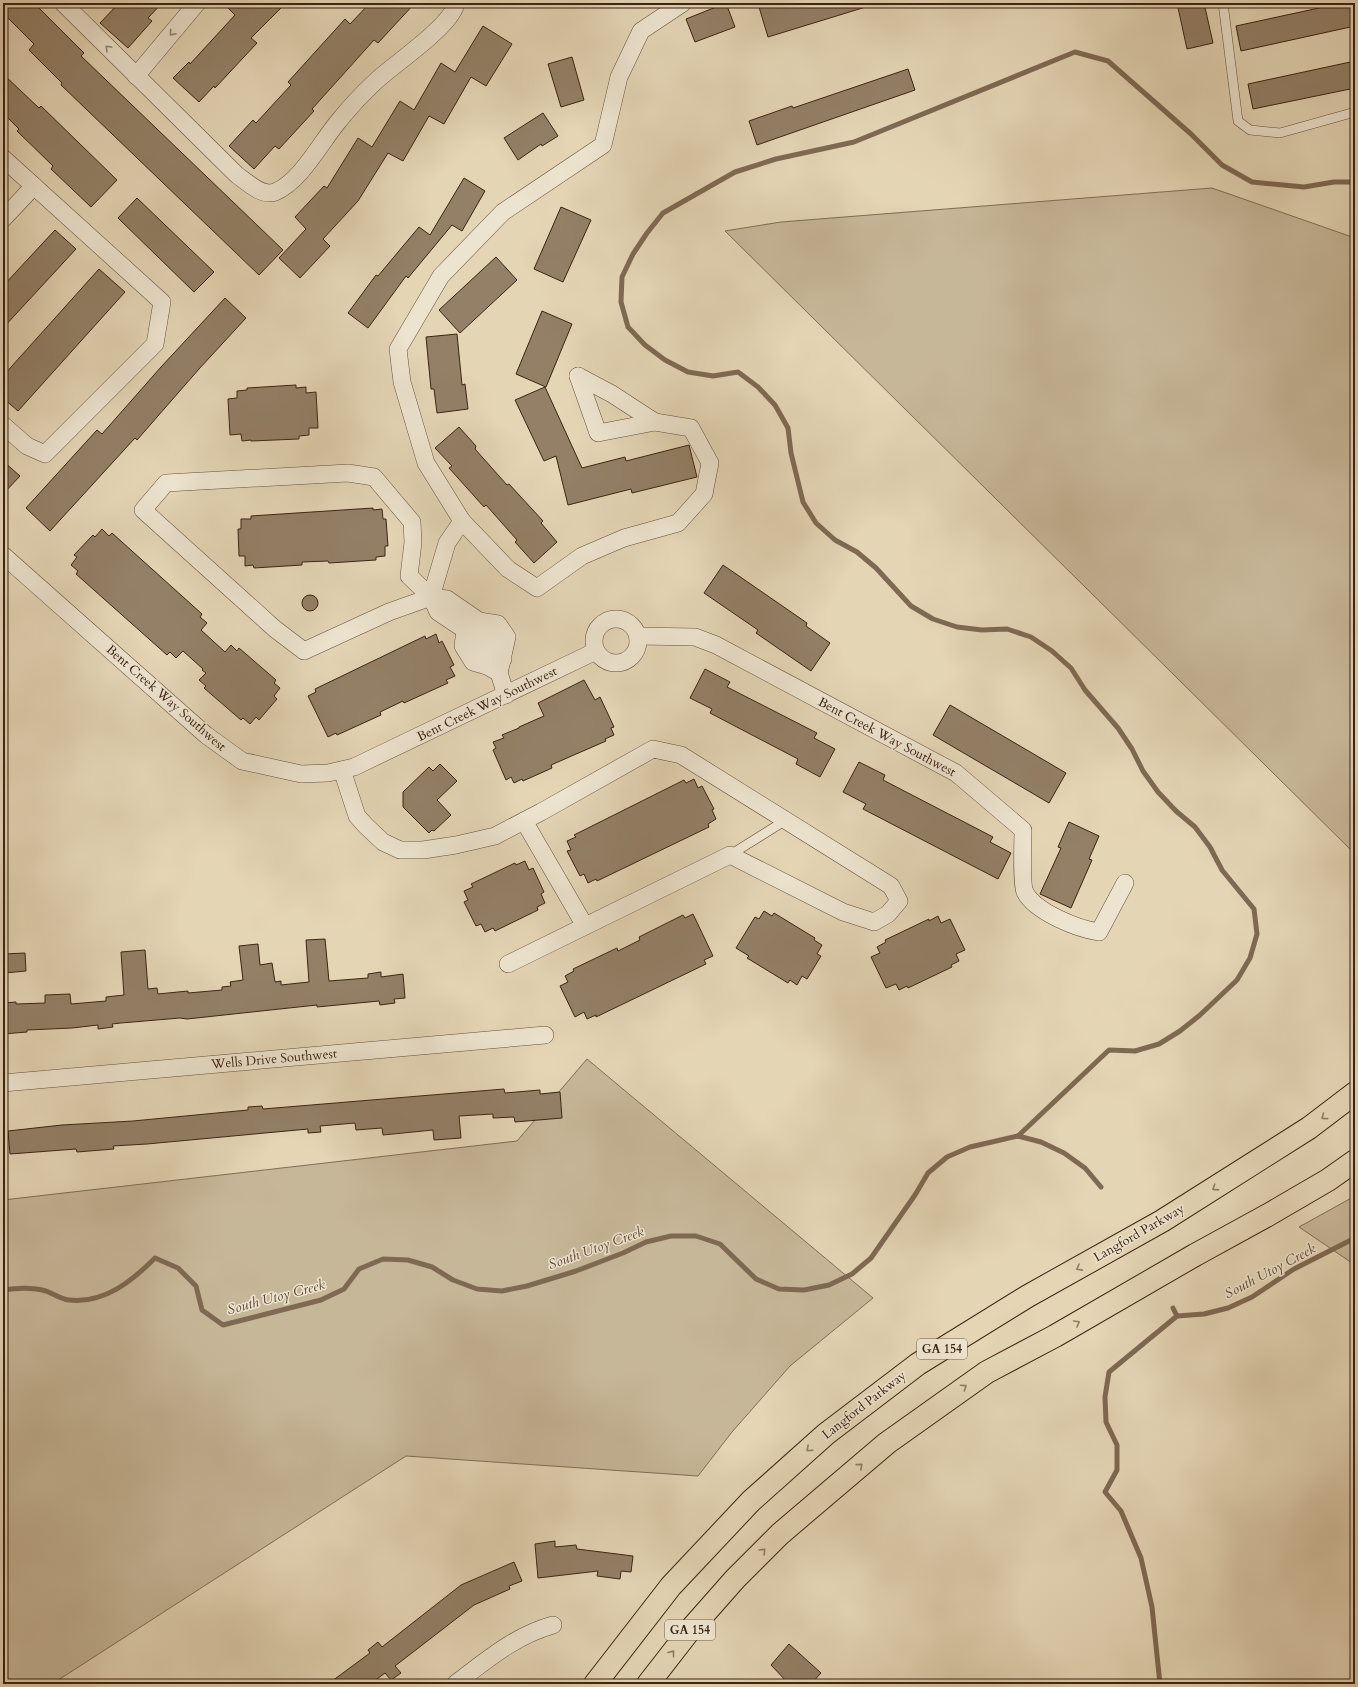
<svg xmlns="http://www.w3.org/2000/svg" width="1358" height="1687" font-family="Cardo,serif">
	<style>
		.green { fill: #c7b799; stroke: #826d56 }
		.lines { fill: none; stroke-linecap: round; stroke-linejoin: round }
		.stream { stroke: #7f6953; stroke-width: 5 }
		.building { fill: #938067; stroke: #3c2313 }
		.service-casing { stroke: #66503c; stroke-width: 10 }
		.minor-casing { stroke: #66503c; stroke-width: 18 }
		.motorway-casing { stroke: #3c2313; stroke-width: 24 }
		.service { stroke: #ede4cf; stroke-width: 9 }
		.minor { stroke: #ede4cf; stroke-width: 17 }
		.motorway { stroke: #e4d5b5; stroke-width: 22 }
		.oneway { stroke: #948471 }
		.oneway2 { stroke: #907c64 }
		.labels { text-anchor: middle; dominant-baseline: central; stroke-width: 3; stroke-linejoin: round; paint-order: stroke }
		.shield { fill: #ede4cf; stroke: #715d4b; stroke-width: 1 }
		.shield-label { font-size: 12px; font-weight: bold; fill: #3c2313 }
		.street-label { font-size: 13px; fill: #3c2313; stroke: #ede4cf }
		.water-label { font-size: 14px; font-style: italic; fill: #5d4633; stroke: #ede4cf }
	</style>
	<rect width="100%" height="100%" fill="#e4d5b5"/>
	<filter id="stains"><feTurbulence type="fractalNoise" baseFrequency=".005" numOctaves="4"/><feColorMatrix values="0 0 0 0 .2 0 0 0 0 .09 0 0 0 0 .02 0 0 0 .5 -.17"/></filter>
	<radialGradient id="worn" r=".72"><stop offset=".6" stop-color="#630" stop-opacity="0"/><stop offset="1" stop-color="#630" stop-opacity=".3"/></radialGradient>
	<g class="green">
		<path d="M1212,188L1355,238V854L725,231L781,222Z"/>
		<path d="M587,1059L873,1298L790,1366L732,1432L698,1476L406,1456L52,1684H3V1200L517,1141Z"/>
		<path d="M1355,1196V1265L1299,1227Z"/>
	</g>
	<g class="lines">
		<g class="stream">
			<path d="M1018,1136L1109,1050L1135,1051L1159,1044L1180,1031L1200,1015L1237,980L1250,958L1257,934L1254,909L1222,870L1210,847L1195,827L1176,811L1158,792L1143,771L1132,749L1118,728L1085,690L1071,668L1052,651L1031,637L1007,629L982,630L957,627L933,619L911,606L876,568L857,552L835,540L816,523L803,502L791,453L788,428L775,405L758,387L738,372L713,376L688,372L665,360L645,345L628,327L621,302L622,277L633,254L647,233L663,213L735,172L776,159L854,142L1075,52L1108,61L1191,134L1222,165L1252,182L1304,187L1334,182H1355"/>
			<path d="M3,1290C17,1288 32,1287 46,1291C54,1294 61,1299 69,1300C104,1304 132,1281 155,1258L178,1268L196,1286L202,1310L223,1325L321,1300L344,1289L359,1269L383,1259L408,1260L432,1267L453,1280L477,1289L502,1291L527,1286L576,1271L623,1253L646,1242L671,1236H696L720,1244L756,1279L779,1289L804,1290L829,1285L852,1274L871,1258L915,1195L928,1173L947,1157L970,1147L1018,1136L1041,1142L1064,1153L1085,1168L1101,1187"/>
			<path d="M1173,1308L1177,1316"/>
			<path d="M1177,1316L1204,1314L1228,1308L1252,1297L1294,1269L1355,1238"/>
			<path d="M1160,1684L1152,1607L1141,1558L1121,1511L1105,1492L1117,1470V1445L1106,1422L1105,1397L1109,1372L1177,1316"/>
		</g>
	</g>
	<g class="building">
		<path d="M3,3H34L84,53L81,56L283,250L259,275L61,85L62,83L29,50L34,44L3,13Z"/>
		<path d="M119,3H162L148,18L152,21L128,48L100,23Z"/>
		<path d="M223,3H286L251,38L257,43L215,88L214,86L199,102L173,78L189,62L190,64L235,15Z"/>
		<path d="M370,3H415L378,43L374,40L312,109L314,111L279,149L275,146L254,169L229,146L253,120L256,123L291,85L288,82L345,19L350,24Z"/>
		<path d="M726,3L735,27L695,42L686,19Z"/>
		<path d="M770,3H868L869,6L768,37L759,7Z"/>
		<path d="M1177,3H1204L1213,43L1187,49Z"/>
		<path d="M1342,3H1355V26L1241,51L1236,26Z"/>
		<path d="M483,26L512,44L486,86L471,77L444,124L429,116L403,161L388,153L358,201L323,239L330,246L300,278L279,258L306,229L295,217L324,186L327,188L358,138L372,147L400,101L414,110L441,63L455,72Z"/>
		<path d="M572,57L584,100L561,107L548,64Z"/>
		<path d="M1355,61V88L1253,109L1248,84Z"/>
		<path d="M908,69L915,90L757,145L749,121L792,106L793,108Z"/>
		<path d="M3,74L39,108L41,106L117,180L91,207L51,169L53,166L17,131L19,129L3,113Z"/>
		<path d="M543,113L558,136L542,146L541,144L518,160L504,138Z"/>
		<path d="M464,178L485,191L462,231L452,225L408,278L406,276L368,328L348,313L376,275L378,276L419,227L430,235Z"/>
		<path d="M137,198L214,272L194,292L118,218Z"/>
		<path d="M561,207L591,220L563,282L534,269Z"/>
		<path d="M55,230L76,249L3,328V286Z"/>
		<path d="M496,257L517,280L460,333L439,310Z"/>
		<path d="M99,269L125,292L18,411L3,398V376Z"/>
		<path d="M225,298L246,318L199,369L137,440L135,438L50,531L26,508L97,430L102,434L161,367Z"/>
		<path d="M542,311L572,324L546,387L516,374Z"/>
		<path d="M457,334L462,385L465,384L468,409L437,413L434,389H431L426,337Z"/>
		<path d="M296,385V388L306,387V393L316,392L318,428H309V435L299,436V439L251,441V440L242,441L241,434L230,435L228,399L237,398V391L247,390V388Z"/>
		<path d="M545,387L582,468L625,457L626,461L689,445L697,477L632,493L631,489L568,505L556,456L544,461L515,400Z"/>
		<path d="M459,427L476,446L475,449L507,485L509,484L543,521L541,523L557,542L534,563L515,542L517,540L486,505L484,507L449,468L452,466L435,448Z"/>
		<path d="M3,461L20,476L3,494Z"/>
		<path d="M373,508V510L382,509L383,519H386L388,546H385V556L376,557V560L329,563L328,561L302,562V565L254,568L253,565L245,566V556H239L238,529H241V519H251V516Z"/>
		<path d="M102,529L109,536L112,533L202,614L200,617L207,623L201,630L225,652L231,645L237,651L239,648L276,680L274,683L280,688L274,696L277,699L259,720L256,717L250,724L243,718L241,720L204,688L206,686L199,680L206,673L202,670L203,669L183,651L176,658L170,652L167,655L76,574L78,571L71,565L77,557L74,555L93,535L95,537Z"/>
		<path d="M723,565L807,623L806,626L830,643L811,671L756,633L758,630L704,593Z"/>
		<circle cx="310" cy="603" r="8"/>
		<path d="M436,634L439,643L442,641L454,665L450,667L455,676L446,680L448,683L404,703L403,701L380,712L381,715L337,735L336,733L328,737L308,696L316,692L315,689L425,636L426,639Z"/>
		<path d="M705,669L730,682L727,687L817,733L814,738L835,749L820,777L796,764L798,759L710,713L712,709L690,698Z"/>
		<path d="M584,680L595,700L600,697L614,727L611,728L614,735L605,739L606,741L551,765L552,768L523,781L522,779L514,783L511,777L506,780L493,750L496,748L493,742L504,738L502,735L519,728V727L544,716L538,703Z"/>
		<path d="M950,705L1066,773L1049,803L933,735Z"/>
		<path d="M859,762L885,775L883,780L993,837L990,842L1011,853L998,879L863,809L866,804L843,792Z"/>
		<path d="M440,764L457,781L437,800L451,815L434,831L432,830L429,833L403,807V792L429,767L433,771Z"/>
		<path d="M694,779L698,788L702,786L714,809L712,810L716,819L708,824L709,827L597,881L596,879L588,883L584,874L580,876L567,851L571,850L567,841L576,837L574,835L684,780L686,783Z"/>
		<path d="M1069,822L1099,836L1089,859L1092,860L1071,908L1040,894L1061,848L1058,847Z"/>
		<path d="M525,861L529,870L533,868L544,892L541,894L545,903L537,907L538,910L495,931L493,928L485,932L481,924L476,926L464,902L468,900L464,891L473,887L471,884L515,863L516,865Z"/>
		<path d="M764,911L772,916L774,913L815,938L814,940L822,945L817,954L821,956L807,979L802,976L797,985L790,980L788,983L747,958L749,956L736,948L755,917L759,919Z"/>
		<path d="M693,914L713,956L704,960L706,964L596,1017V1015L587,1019L584,1012L575,1017L560,986L568,982L565,976L574,971L573,969L617,948L618,951L640,940L639,937L683,915L685,918Z"/>
		<path d="M938,916L941,923L950,919L965,950L956,954L959,961L951,965L952,967L908,988L907,986L899,990L896,984L886,988L871,957L880,953L877,947L886,942L885,940L929,919V921Z"/>
		<path d="M325,939L329,981L368,978V974L381,972V977L403,974L405,998L394,999L395,1003L380,1005L379,1001L317,1007V1005L187,1019L180,1018L121,1023L112,1024L113,1027L98,1029V1025L72,1028L27,1030V1032L3,1034V1003L16,1002V1004L45,1003V995L70,994L71,1004L106,1001V997L124,995L121,952L145,950L148,989L157,988L158,994L188,991V993L222,990V987L231,986L230,982L243,980L239,946L258,944L260,965L272,963L275,982L281,981V985L309,982L306,940Z"/>
		<path d="M25,953L26,971L4,973L3,954Z"/>
		<path d="M504,1089L505,1093L540,1090V1094L560,1092L562,1118L515,1122L514,1117L493,1118V1114L459,1116L461,1138L434,1140L433,1130L383,1135L382,1128L356,1130L355,1123L320,1126L321,1132L308,1133V1129L147,1144L113,1146L114,1149L77,1152L76,1149L10,1154L8,1131L62,1125L133,1121L248,1110V1107L262,1106L263,1109Z"/>
		<path d="M555,1541V1547L576,1545L577,1549L633,1556L631,1572L621,1571L620,1579L597,1576L598,1571L538,1578L535,1544Z"/>
		<path d="M514,1562L522,1581L509,1586L510,1589L474,1605L395,1666L401,1673L391,1680L385,1673L370,1684H328L370,1653L368,1650L378,1642L382,1647L461,1585Z"/>
		<path d="M789,1644L821,1673L811,1684H789L771,1665Z"/>
	</g>
	<g class="lines">
		<g class="service-casing">
			<g id="service">
				<path d="M1223,3L1238,121L1250,130L1280,133L1355,112"/>
				<path d="M730,855L786,820"/>
			</g>
		</g>
		<g class="minor-casing">
			<g id="minor">
				<path d="M63,3L237,175C247,182 262,197 275,192C300,182 320,144 337,123C349,108 363,93 376,81C394,64 453,25 456,3"/>
				<path d="M136,76L197,3"/>
				<path d="M3,158L162,302L155,344L45,454L27,446L3,425"/>
				<path d="M3,219L34,186"/>
				<path d="M578,376L612,394L655,422"/>
				<path d="M462,521L508,569L537,588L582,556L624,538L678,523L704,494L710,463L691,428L655,422L598,433L578,376"/>
				<path d="M3,555L206,735L242,761L301,774L328,773L354,767L596,651"/>
				<path d="M431,597L447,543L462,521L426,463L402,382L398,349L441,276L503,212L603,145L619,77L641,31L683,3"/>
				<circle cx="616" cy="641" r="22"/>
				<path d="M479,621L503,659"/>
				<path d="M469,625L465,630L477,643L487,666"/>
				<path d="M638,636L695,637L716,645L956,773L1023,830C1023,841 1021,884 1025,892C1035,912 1078,929 1099,932L1125,883"/>
				<path d="M499,673L487,666L473,662L463,646L465,630L438,612L431,597L409,576L413,542L412,522L374,477L348,473L166,483L143,510L275,629L304,651L389,612L431,597L447,599L479,621L498,624L507,637L499,673L506,695"/>
				<path d="M342,770L357,816L366,826L383,842L400,850H423L456,845L495,836L541,812L653,749L681,755L891,886L899,901L888,914L874,922L843,912L730,855L508,964"/>
				<path d="M524,821L585,926"/>
				<path d="M3,1083L545,1035"/>
				<path d="M455,1684C487,1660 514,1636 553,1625"/>
			</g>
		</g>
		<g class="motorway-casing">
			<g id="motorway">
				<path d="M595,1684L671,1586L751,1501L826,1434L918,1364L1028,1296L1162,1221L1309,1128L1355,1093"/>
				<path d="M648,1684L690,1630L735,1579L780,1534L887,1443L987,1372L1055,1336L1195,1255L1268,1215L1328,1180L1355,1161"/>
			</g>
		</g>
		<use href="#service" class="service"/>
		<use href="#minor" class="minor"/>
		<use href="#motorway" class="motorway"/>
	</g>
	<defs><path id="oneway-chevron" d="M-2-3.5L2.5 0L-2 3.5" fill="none" stroke-width="1.6" stroke-linecap="round" stroke-linejoin="round"/></defs>
	<g class="oneway">
		<use href="#oneway-chevron" transform="translate(172 33) rotate(131)"/>
		<use href="#oneway-chevron" transform="translate(108 48) rotate(-135)"/>
	</g>
	<g class="oneway2">
		<use href="#oneway-chevron" transform="translate(1324 1117) rotate(143)"/>
		<use href="#oneway-chevron" transform="translate(1215 1188) rotate(147)"/>
		<use href="#oneway-chevron" transform="translate(1079 1268) rotate(151)"/>
		<use href="#oneway-chevron" transform="translate(1077 1323) rotate(-30)"/>
		<use href="#oneway-chevron" transform="translate(964 1387) rotate(-34)"/>
		<use href="#oneway-chevron" transform="translate(809 1449) rotate(138)"/>
		<use href="#oneway-chevron" transform="translate(860 1466) rotate(-40)"/>
		<use href="#oneway-chevron" transform="translate(763 1551) rotate(-45)"/>
		<use href="#oneway-chevron" transform="translate(672 1653) rotate(-52)"/>
	</g>
	<g class="labels">
		<g class="shield">
			<rect x="917" y="1339" width="50" height="20" rx="3"/>
			<rect x="665" y="1620" width="50" height="20" rx="3"/>
		</g>
		<g class="shield-label">
			<text x="942" y="1349">GA 154</text>
			<text x="690" y="1630">GA 154</text>
		</g>
		<g class="street-label">
			<text transform="translate(166 698) rotate(41)">Bent Creek Way Southwest</text>
			<text transform="translate(487 704) rotate(-26)">Bent Creek Way Southwest</text>
			<text transform="translate(887 737) rotate(28)">Bent Creek Way Southwest</text>
			<text transform="translate(274 1059) rotate(-5)">Wells Drive Southwest</text>
			<text transform="translate(1139 1233) rotate(-30)">Langford Parkway</text>
			<text transform="translate(864 1405) rotate(-38)">Langford Parkway</text>
		</g>
		<g class="water-label">
			<text transform="translate(596 1248) rotate(-20)">South Utoy Creek</text>
			<text transform="translate(1270 1271) rotate(-28)">South Utoy Creek</text>
			<text transform="translate(276 1297) rotate(-15)">South Utoy Creek</text>
		</g>
	</g>
	<rect width="1358" height="1687" fill="none" stroke="#e4d5b5" stroke-width="16"/>
	<rect x="4" y="4" width="1350" height="1679" fill="none" stroke="#3c2313" stroke-width="2"/>
	<rect x="8" y="8" width="1342" height="1671" fill="none" stroke="#3c2313"/>
	<rect width="100%" height="100%" filter="url(#stains)"/>
	<rect width="100%" height="100%" fill="url(#worn)"/>
</svg>
